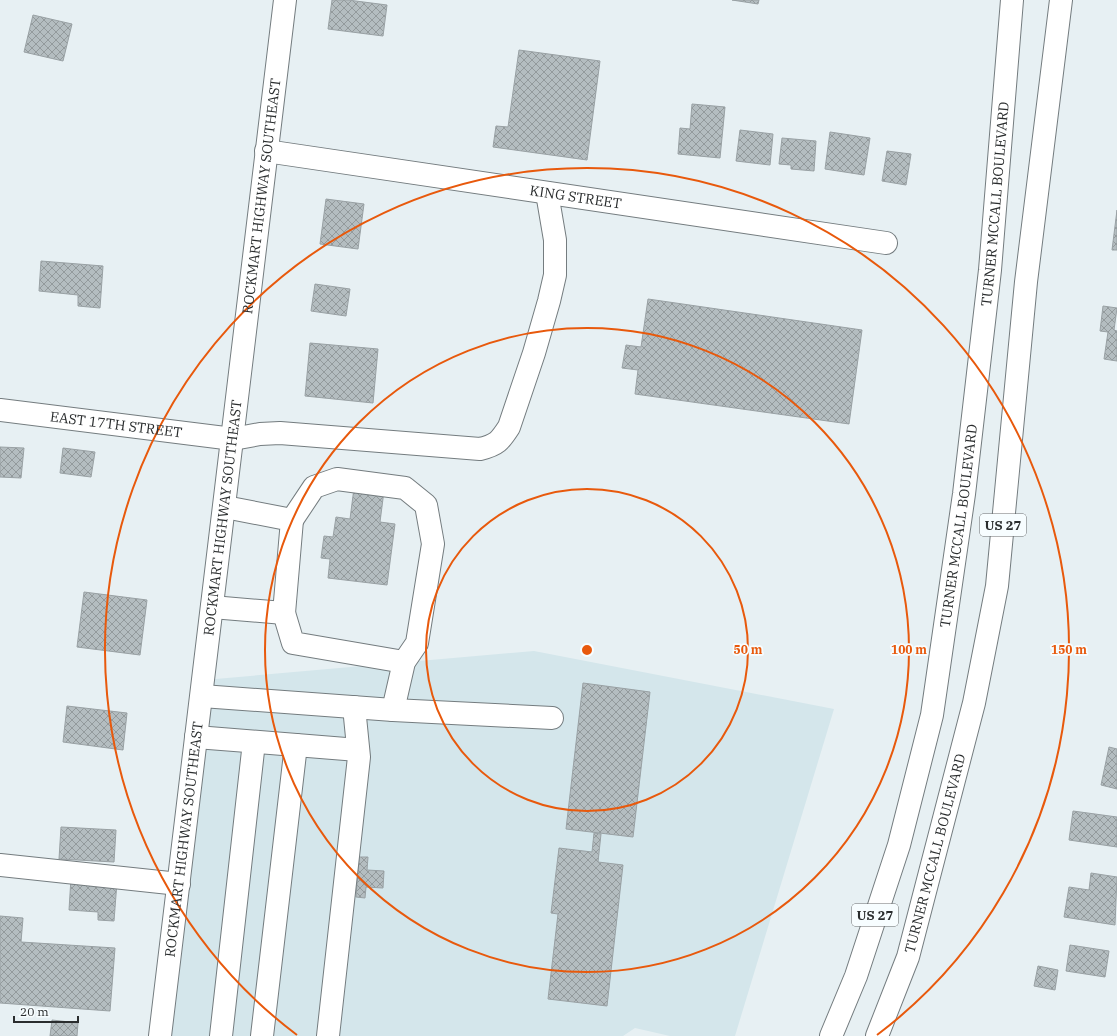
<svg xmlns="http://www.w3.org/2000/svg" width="1117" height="1036" font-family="'IBM Plex Serif',serif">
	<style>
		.built { fill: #d4e6eb }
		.building { fill: url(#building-cross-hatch); stroke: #99a1a4 }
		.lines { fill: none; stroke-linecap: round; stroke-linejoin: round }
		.minor-casing { stroke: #747c7f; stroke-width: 24 }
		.major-casing { stroke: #747c7f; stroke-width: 24 }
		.highway-casing { stroke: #747c7f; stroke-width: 24 }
		.minor { stroke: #fff; stroke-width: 22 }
		.major { stroke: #fff; stroke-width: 22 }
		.highway { stroke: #fff; stroke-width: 22 }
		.ring { fill: none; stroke: #e8590c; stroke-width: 2 }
		.labels { text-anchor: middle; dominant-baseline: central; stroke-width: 3.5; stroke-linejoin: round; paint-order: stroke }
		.shield { fill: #f7fdff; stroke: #686b6d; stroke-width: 1 }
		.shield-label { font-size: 13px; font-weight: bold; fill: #2a2d2e }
		.street-label { font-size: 14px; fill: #2a2d2e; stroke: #f7fdff }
		.centre { fill: #e8590c; stroke: #f7fdff; stroke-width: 2 }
		.ring-label { font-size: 12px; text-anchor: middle; font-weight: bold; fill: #e8590c; stroke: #f7fdff; stroke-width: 3.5; stroke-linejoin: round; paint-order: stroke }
	</style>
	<defs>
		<pattern id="building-cross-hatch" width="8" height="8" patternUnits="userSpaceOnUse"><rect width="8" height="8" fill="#b4bdc0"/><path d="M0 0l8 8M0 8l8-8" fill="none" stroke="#939a9c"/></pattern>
	</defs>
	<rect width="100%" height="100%" fill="#e7f0f3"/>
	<path class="built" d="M534,651L834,709L735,1036H670L635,1028L623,1036H160L204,680Z"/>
	<g class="building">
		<path d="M332,0H348L387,5L383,36L328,29Z"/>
		<path d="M732,0H759L758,4Z"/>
		<path d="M33,15L72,24L63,61L24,52Z"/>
		<path d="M519,50L600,61L587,160L493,147L496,126L508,127Z"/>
		<path d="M692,104L725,107L720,158L678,154L680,128L690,129Z"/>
		<path d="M740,130L773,134L770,165L736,161Z"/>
		<path d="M830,132L870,138L864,175L825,169Z"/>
		<path d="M782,138L816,141L814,171L791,169V165L779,164Z"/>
		<path d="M887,151L911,154L906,185L882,181Z"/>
		<path d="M326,199L364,204L358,249L320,244Z"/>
		<path d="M1117,210V250H1112Z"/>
		<path d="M41,261L103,266L100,308L78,306V295L39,291Z"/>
		<path d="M315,284L350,289L346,316L311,311Z"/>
		<path d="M648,299L862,330L849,424L635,394L638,370L622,368L626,345L641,347Z"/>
		<path d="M1103,306L1117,308L1114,330L1117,331V361L1104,359L1108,332L1100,331Z"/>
		<path d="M310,343L378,349L373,403L305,396Z"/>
		<path d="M0,447L24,448L21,478L0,477Z"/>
		<path d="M63,448L95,452L91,477L60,473Z"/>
		<path d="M354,488L384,491L380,522L395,524L387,585L328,578L330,559L321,558L324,536L333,537L336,517L350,519Z"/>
		<path d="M84,592L147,600L140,655L77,647Z"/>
		<path d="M583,683L650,692L633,837L566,829Z"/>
		<path d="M67,706L127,713L123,750L63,742Z"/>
		<path d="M1109,747L1117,749V789L1101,785Z"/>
		<path d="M1073,811L1117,817V847L1069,840Z"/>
		<path d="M61,827L116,830L114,862L59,859Z"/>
		<path d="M594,833L601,834L598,862L623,865L607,1006L548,999L558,914L551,913L559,848L592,852Z"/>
		<path d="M359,857H368L367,870L384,871L383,888L366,887L365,898L356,897Z"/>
		<path d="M1091,873L1117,877L1115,925L1064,917L1069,887L1089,890Z"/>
		<path d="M71,878L117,882L114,921L98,920V912L69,910Z"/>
		<path d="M0,916L23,918L21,942L115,948L110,1011L0,1003Z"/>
		<path d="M1070,945L1109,951L1105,977L1066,971Z"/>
		<path d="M1038,966L1058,970L1055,990L1034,986Z"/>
		<path d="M52,1020L78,1023L77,1036H50Z"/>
	</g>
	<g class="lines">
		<g class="minor-casing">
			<g id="minor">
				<path id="s1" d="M266,151L886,243"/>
				<path id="s2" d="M0,410L233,439L260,434L280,433L480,449C497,445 500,441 509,427L534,353L549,301L555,275V240L547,193"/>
				<path d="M292,520L314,487L337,479L405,488L426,505L433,544L417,643L404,662L393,710"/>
				<path d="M212,607L284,613L292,520L225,507"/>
				<path d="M284,613L293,643L404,662"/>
				<path d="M202,696L393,710L552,718"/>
				<path d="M196,737L358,750"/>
				<path d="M0,865L179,884"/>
				<path d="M221,1036L254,742"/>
				<path d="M262,1036L296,745"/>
				<path d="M328,1036L359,757L354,707"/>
			</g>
		</g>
		<g class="major-casing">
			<g id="major">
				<path id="s3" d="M160,1036L285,0"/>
			</g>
		</g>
		<g class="highway-casing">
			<g id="highway">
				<path id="s4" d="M831,1036L856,976L899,845L932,715L964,494L990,270L1012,0"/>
				<path id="s5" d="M877,1036L908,957L974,703L997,586L1026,282L1061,0"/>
			</g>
		</g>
		<use href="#minor" class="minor"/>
		<use href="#major" class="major"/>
		<use href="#highway" class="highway"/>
	</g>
	<g class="ring">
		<circle cx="587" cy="650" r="161"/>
		<circle cx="587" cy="650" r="322"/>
		<path d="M297 1035A482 482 0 1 1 877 1035"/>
	</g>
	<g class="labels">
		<g class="shield">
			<rect x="980" y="514" width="46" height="22" rx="3"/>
			<rect x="852" y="904" width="46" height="22" rx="3"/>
		</g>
		<g class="shield-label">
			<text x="1003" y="525">US 27</text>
			<text x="875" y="915">US 27</text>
		</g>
		<g class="street-label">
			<text stroke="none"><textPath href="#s3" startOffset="846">ROCKMART HIGHWAY SOUTHEAST</textPath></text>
			<text stroke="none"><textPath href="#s1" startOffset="313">KING STREET</textPath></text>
			<text stroke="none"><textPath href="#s4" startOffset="852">TURNER MCCALL BOULEVARD</textPath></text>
			<text stroke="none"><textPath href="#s2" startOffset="117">EAST 17TH STREET</textPath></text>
			<text stroke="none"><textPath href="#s3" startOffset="522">ROCKMART HIGHWAY SOUTHEAST</textPath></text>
			<text stroke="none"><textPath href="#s4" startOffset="528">TURNER MCCALL BOULEVARD</textPath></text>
			<text stroke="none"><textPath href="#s3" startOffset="198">ROCKMART HIGHWAY SOUTHEAST</textPath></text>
			<text stroke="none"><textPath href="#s5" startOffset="192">TURNER MCCALL BOULEVARD</textPath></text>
		</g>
	</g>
	<circle cx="587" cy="650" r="6" class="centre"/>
	<g class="ring-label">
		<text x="748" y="654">50 m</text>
		<text x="909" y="654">100 m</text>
		<text x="1069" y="654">150 m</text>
	</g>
	<path d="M14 1016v6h64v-6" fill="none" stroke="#2a2d2e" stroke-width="2"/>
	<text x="20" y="1016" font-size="12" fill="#2a2d2e" stroke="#f7fdff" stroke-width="3" paint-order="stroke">20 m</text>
</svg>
